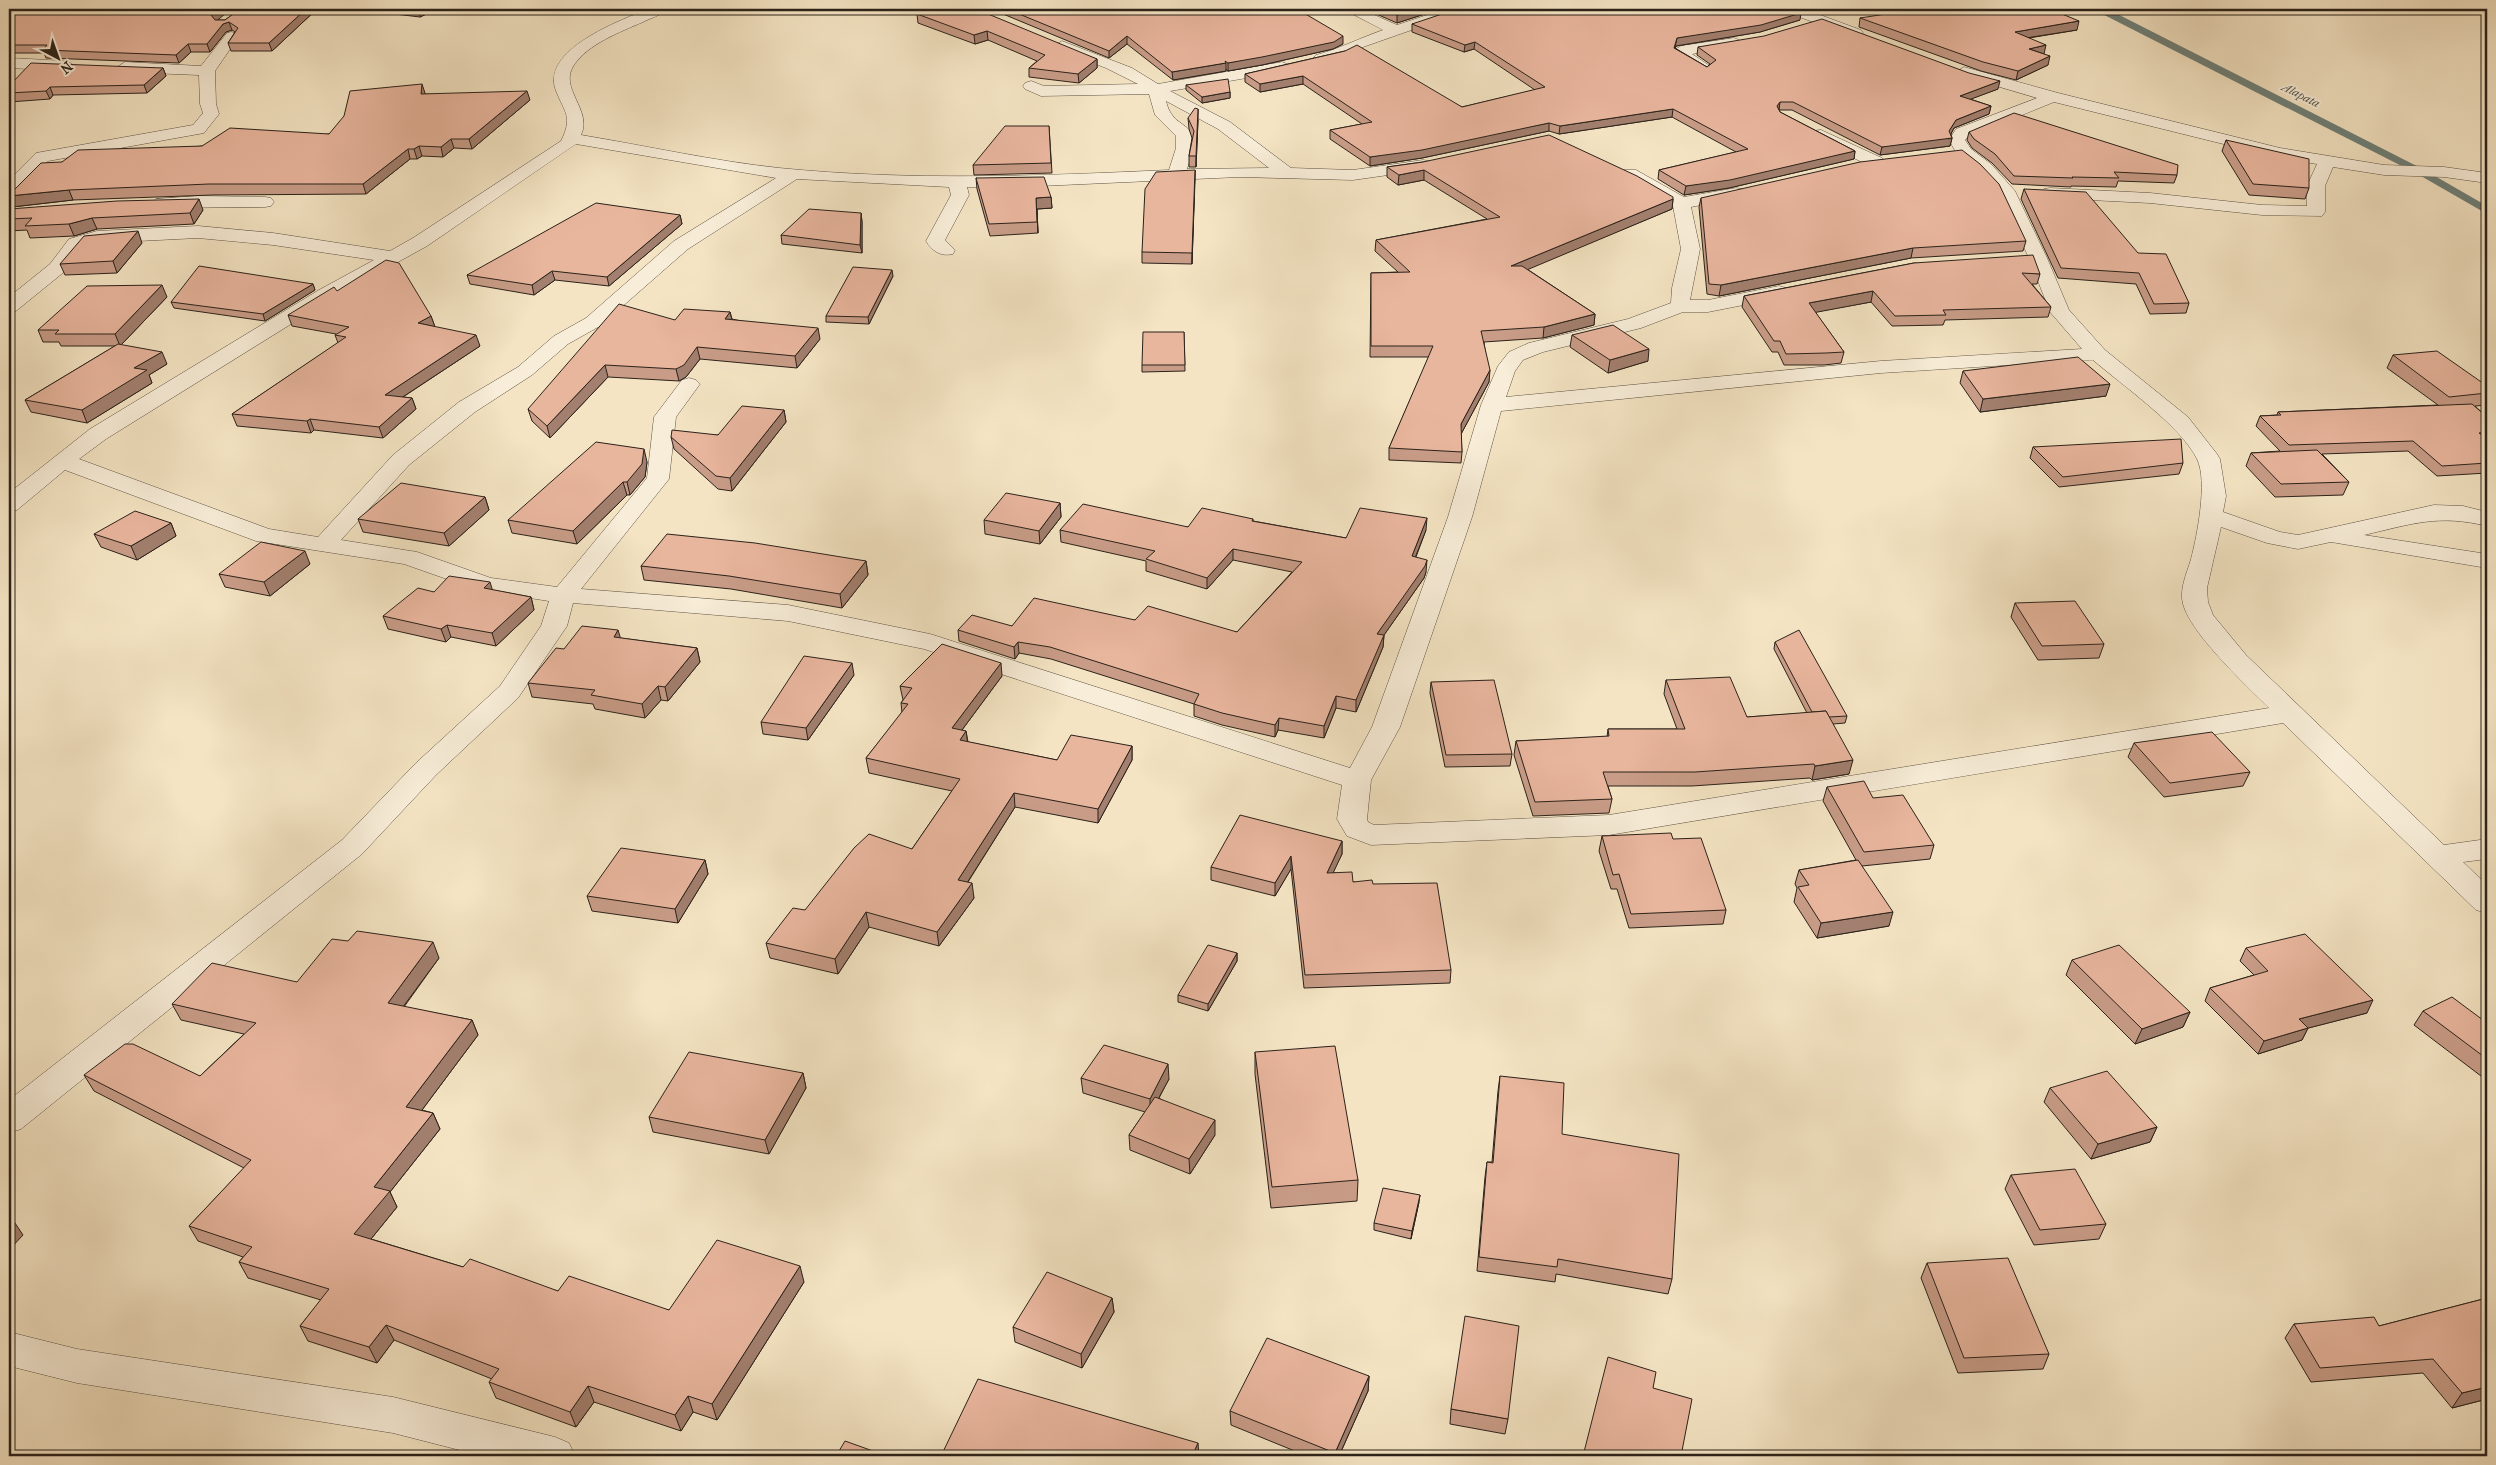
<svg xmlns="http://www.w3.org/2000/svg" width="2496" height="1465" font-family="'IM FELL French Canon',serif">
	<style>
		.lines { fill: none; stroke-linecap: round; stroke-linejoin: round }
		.stream { stroke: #6f8079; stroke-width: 7 }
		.minor-casing { stroke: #5d5244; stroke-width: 1 }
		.minor { fill: #f8edd8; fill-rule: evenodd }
		.wall { fill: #c89c87; stroke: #2b221a }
		.shaded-wall { fill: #a27f6e; stroke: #2b221a }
		.building { fill: #e8b59d; stroke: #2b221a }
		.labels { text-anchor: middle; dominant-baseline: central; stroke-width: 4; stroke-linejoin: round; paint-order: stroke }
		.far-water-label { font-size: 12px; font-style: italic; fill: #4d514a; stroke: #f8edd8 }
	</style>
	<rect width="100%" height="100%" fill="#f4e4c3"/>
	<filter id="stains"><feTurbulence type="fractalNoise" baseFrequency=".004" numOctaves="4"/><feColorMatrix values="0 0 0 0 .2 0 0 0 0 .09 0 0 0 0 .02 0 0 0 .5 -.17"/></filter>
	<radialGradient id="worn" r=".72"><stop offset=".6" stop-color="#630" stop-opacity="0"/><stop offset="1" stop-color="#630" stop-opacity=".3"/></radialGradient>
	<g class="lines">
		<path class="stream" d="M2100,9L2421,172L2487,210"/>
		<g class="minor-casing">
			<g id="minor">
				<path d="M648,9H666C661,16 650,18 643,22C620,32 588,44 574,65C558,88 593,110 581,135C647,146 714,161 779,168C909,181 1040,176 1169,170L1176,148V136L1155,115L1149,94L1041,96L1025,89L1023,86L1025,83L1031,81L1044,86L1138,84L1106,68L1057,49L1054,46L1062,41L1132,68L1158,84L1282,62L1287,64L1290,67L1282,72L1170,91L1230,122L1291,168L1353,170L1423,160L1429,161L1432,165L1429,169L1423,170L1353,180L1239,177L1018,187H967L969,195L945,240L955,250L953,254C941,257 932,251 926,241L951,195L949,187L797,179L688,249L600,326L568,344L532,375L475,412L409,465L341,540L417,552L491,578L557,587L647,478L654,417L682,380L689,378L696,380L700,384L676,417L669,479L581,589L788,605L930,634L1350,768L1372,727L1448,517L1481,405L1498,366L1509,352L1529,343L1628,319L1671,303L1672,288L1681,249L1673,206L1624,178L1621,174L1624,170H1636L1684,197L1736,188L1742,189L1745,193L1742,197L1691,207L1700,249L1690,300H1708L1779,286L1786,288L1789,292L1786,296L1779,298L1708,312H1683L1641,328L1543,352L1523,360L1515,371L1506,397L1881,361L2082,349L2050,312L2029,258L1998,193L1979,172L1958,156L1949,140L1956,129L2037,98L1959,75L1956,72L1964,67L2058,93L2280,148L2384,165L2444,167L2487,173V183L2444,177L2384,175L2333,167L2325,186V212L2322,216L2262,215L2150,203L2050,198L2044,197L2041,193L2044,189L2050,188L2150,193L2262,205L2307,206V186L2317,164L2280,158L2054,102L1968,137L1965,140L1971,149L1991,164L2015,191L2047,258L2069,310L2105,350L2188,417L2217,454L2220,459L2226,496L2223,512L2280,532L2298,535L2434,505L2463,506L2487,512V526C2438,514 2412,524 2364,535L2487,554V568L2331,542L2298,549L2267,543L2221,527L2207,588L2208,602L2213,615L2246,655L2444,845L2487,839V859L2463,862L2487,885V913L2476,910L2283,723L1609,835L1371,845L1347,836L1337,819L1342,785L924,649L788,621L573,603L567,626L518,698L436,775L362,854L21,1129L9,1133V1100L342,840L416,763L500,686L541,626L549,601L478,590L404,564L256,541L65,470L17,510L9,512V493L90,429L319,290L374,260L273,245L198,238L98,243L83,247L64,272L16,311L9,313V297L50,264L69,239L97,231L198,226L273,233L390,251L413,238L561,141C573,117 565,113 556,91C540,50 619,21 648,9ZM1166,101L1218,129L1269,168L1187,169C1206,114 1174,136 1166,101ZM576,144L776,178L674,241L586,318L554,336L518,367L459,402L393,455L318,537L269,529L79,459L106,439L333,298L427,246ZM2093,360C2122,385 2181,426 2197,459C2208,481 2197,536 2191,559C2187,573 2179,589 2183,604C2191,634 2246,685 2269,708L1609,815L1374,825L1368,822L1367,819L1371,780L1400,727L1472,517L1501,411L1881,373Z"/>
				<path d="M1343,9H1361L1397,25L1445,9H1465L1463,12L1363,47L1344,57L1321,63L1316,61L1313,58L1316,55C1339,49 1360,38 1383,30Z"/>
				<path d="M1784,9H1804L1861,30L1863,33L1861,36H1851L1786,12Z"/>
				<path d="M232,32L239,36L215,71L216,104L219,114L204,133L48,161L15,194L9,195V180L36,153L193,125L203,113L200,104L199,75L125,72L117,67L125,62L201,66L227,33Z"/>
				<path d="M1734,38L1739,40L1742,43L1739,46L1692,54L1713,68L1705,73L1677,57L1673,51L1681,46Z"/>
				<path d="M9,58L67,61L75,66L67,71L9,68Z"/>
				<path d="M1821,130L1882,158L1885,162L1882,166H1870L1815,139L1813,135L1815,131Z"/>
				<path d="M197,196L265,197L271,198L274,202L271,206L265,207L162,208L156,207L153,203L156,199Z"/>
				<path d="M9,1332L77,1349L393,1397L555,1437L569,1443L575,1456H483L393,1433L77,1383L9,1366Z"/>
			</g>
		</g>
		<use href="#minor" class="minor"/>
	</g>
	<g class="wall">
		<path d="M9,9L217,20H225L240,9H317L272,51H231L228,43L235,32L232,30L226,32L210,52H191L179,63L46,58L44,53H9Z"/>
		<path d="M353,9H437L420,17Z"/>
		<path d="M488,9H529L524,12Z"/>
		<path d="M945,9L1097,59V68L1079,83L1029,77V68L1037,61L988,40L975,44L918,23L917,14Z"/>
		<path d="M991,9H1089L1093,11L1343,44L1333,49L1262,65L1228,71L1226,69V71L1173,80L1127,44L1109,58Z"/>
		<path d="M1365,9H1440L1397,23Z"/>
		<path d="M1860,18L2077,30L2029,38L2044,54L2048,65L2016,80L1981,71L1859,27Z"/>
		<path d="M1800,20L1760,32L1676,46L1675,48L1707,67L1710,64L1697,55L1698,47L1998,89L1970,99L1991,106L1989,114L1954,128L1951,134L1952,138L1950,146L1880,155L1792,110H1779L1780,112L1855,151L1854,159L1729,188L1684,195L1658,179L1659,170L1736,152L1672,117L1559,134L1549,131L1422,158L1370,166L1330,139V130L1362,124L1303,84L1260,92L1245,82V74L1345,51L1462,107L1535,90L1474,49L1464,52L1412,32V24Z"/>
		<path d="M163,68L166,76L147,93L53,95L50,99L9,102V86Z"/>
		<path d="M1186,85L1230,92V98L1202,103L1186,90Z"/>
		<path d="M425,93V94L530,100L472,149L454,148L443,157L422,156L417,159H410L366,194L213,195L73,200L12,207L9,199V195L62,162L202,146L329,134Z"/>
		<path d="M1188,118L1198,120L1196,167H1189V156L1192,138L1189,129Z"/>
		<path d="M1049,126L1052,173L974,175L973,165Z"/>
		<path d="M1969,132L2177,175L2174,183L2118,181L2116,187L2071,186V187L2012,184L1992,163L1972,148L1967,140Z"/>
		<path d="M2226,140L2309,188L2305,199L2249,195L2222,151Z"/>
		<path d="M1423,162L1673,199L1672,209L1527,269L1595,314L1594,325L1543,338L1484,342L1489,382L1461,434L1462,452L1461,463L1389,460V448L1429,357H1370L1371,273L1398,272L1375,251L1376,240L1487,219L1424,180L1398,185L1387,177V167Z"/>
		<path d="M1195,170L1192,264L1142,263V252Z"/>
		<path d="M976,178L1051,197L1052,208L1037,209L1038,233L990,236L977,189Z"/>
		<path d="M2024,189L2138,253L2189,303L2186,313L2150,314L2136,284L2058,278L2021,199Z"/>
		<path d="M1701,198L2026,241L2023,251L1911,258L1719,296L1707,294L1699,207Z"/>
		<path d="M9,209L203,210L194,224L97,229L74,236L30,238L27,230L9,231Z"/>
		<path d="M861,213L862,222V253L782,244L781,235Z"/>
		<path d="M680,215L682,224L609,286L555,280L534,295L470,284L467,275Z"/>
		<path d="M142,243L117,273L65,275L60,264Z"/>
		<path d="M1914,263L2040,274L2037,284H2032L2051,307L2048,317L1945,320L1943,325L1892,326L1871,302L1815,312L1844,352L1841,363L1824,365H1784L1778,352H1772L1742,307L1744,296Z"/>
		<path d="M893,276L869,324L826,322V316Z"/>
		<path d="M313,284L315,290L265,321L174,308L171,302Z"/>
		<path d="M167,297L121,345L167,364L149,375L152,383L87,423L31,412L25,400L115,346H61L59,342H43L38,330Z"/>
		<path d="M730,312L732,319L820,339L797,368L700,359L686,377L679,381L608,377L550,438L532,421L528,409L675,320Z"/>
		<path d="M288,315L431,316L435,327L480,346L403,397L412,398L416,409L383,438L314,430L311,433L237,426L232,414L338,343L335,335L336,334L292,326Z"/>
		<path d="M1184,332L1185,371L1142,372V365Z"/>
		<path d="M1572,335L1648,361L1608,373L1570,347Z"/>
		<path d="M2393,355L2487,386V405L2475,406L2487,417V473L2437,476L2408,451L2322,454L2349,482L2343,495L2275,497L2246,466L2251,453L2280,451L2256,426L2260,416L2277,415L2278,412L2438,405L2387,368Z"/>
		<path d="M1963,371L2106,396L1980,412L1960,383Z"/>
		<path d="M784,410L786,422L732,491L718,489L674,449L671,437L718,435Z"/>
		<path d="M2033,447L2183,463L2179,474L2059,487L2030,458Z"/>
		<path d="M647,462L645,477L630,495H627L577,544L512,533L508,520Z"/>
		<path d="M485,497L489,510L449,546L363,532L358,519Z"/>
		<path d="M1060,503L1061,517L1040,544L985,534L984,520Z"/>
		<path d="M1253,519V521L1346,538L1426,530L1416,557L1426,572L1424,578L1384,635L1383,647L1356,712L1336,708L1324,738L1278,730L1275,737L1222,725L1194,716V704L1051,659L1019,653L1015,659L959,641L958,630L1012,626L1135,620L1237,632L1292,572L1233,560L1207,589L1146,571V561L1061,542L1060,530L1188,527Z"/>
		<path d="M171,523L176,536L137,560L101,547L94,534Z"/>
		<path d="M866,561L868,575L842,608L731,589L644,580L641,566Z"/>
		<path d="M310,564L270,596L225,587L219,574Z"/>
		<path d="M492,590L531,597L534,610L496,646L451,637L446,642L388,629L383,616L434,592Z"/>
		<path d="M2015,603L2104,644L2099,658L2038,660L2011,617Z"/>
		<path d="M620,638L697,648L700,662L668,701L661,700L645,718L595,709L593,704L532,697L528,683L564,649Z"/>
		<path d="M1775,642L1847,716L1845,723L1833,724L1849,774L1812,780L1810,778L1692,786H1608L1612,799L1609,813L1533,816L1514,755L1516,741L1607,737L1608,729H1677L1664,694L1666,680L1747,717L1807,713L1774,649Z"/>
		<path d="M854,675L808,740L763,734L761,722Z"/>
		<path d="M1002,676L962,730L966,731L968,742L1057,760L1132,746V760L1098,823L1015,807L968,882L974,898L939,946L869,927L838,974L770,958L766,943L805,910L912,849L952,791L869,773L866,758L902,713L901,703L903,700L900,686Z"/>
		<path d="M1431,682L1512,754L1510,766L1445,767L1430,693Z"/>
		<path d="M2134,743L2250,772L2243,786L2164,797L2128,757Z"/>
		<path d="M1827,787L1873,798L1934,845L1930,859L1862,866L1889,926L1817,938L1794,902L1797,888L1795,884L1799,870L1856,860L1823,801Z"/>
		<path d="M1602,836L1673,839L1726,910L1723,924L1629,928L1617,889H1611L1599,851Z"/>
		<path d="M1342,841V854L1333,872L1353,882L1373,884L1451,970L1450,983L1304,988L1291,869L1275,896L1211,880V867Z"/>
		<path d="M705,860L708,874L678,923L592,911L587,896Z"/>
		<path d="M2246,948L2367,1013L2308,1028L2302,1040L2258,1054L2205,1001L2210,988L2254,975L2240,961Z"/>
		<path d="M1237,953V961L1208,1011L1178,1002V995Z"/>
		<path d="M439,958L404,1007L472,1020L478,1035L422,1110L433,1113L440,1129L390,1192L397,1207L371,1239L463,1267L558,1291L669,1310L804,1282L717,1420L693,1412L681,1431L594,1402L576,1427L496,1398L489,1382L492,1379L394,1340L377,1363L308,1341L300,1326L321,1300L248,1278L239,1262L243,1257L198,1241L189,1226L244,1168L94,1091L84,1075L200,1076L244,1034L181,1020L172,1004Z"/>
		<path d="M2072,960L2190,1012L2183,1027L2135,1044L2066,975Z"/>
		<path d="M2423,1011L2487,1023V1073L2481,1076L2414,1025Z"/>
		<path d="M1255,1052L1358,1180L1357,1201L1271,1208L1255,1074Z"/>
		<path d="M803,1073L806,1088L769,1154L653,1132L649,1117Z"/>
		<path d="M1500,1076L1562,1134L1672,1279L1668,1294L1556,1274L1555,1282L1477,1271L1485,1177L1487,1162H1492L1498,1091Z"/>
		<path d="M1081,1078L1169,1079L1159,1098L1215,1135L1190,1174L1130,1150L1129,1135L1145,1112L1083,1093Z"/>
		<path d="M2050,1088L2157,1127L2150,1142L2091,1159L2044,1102Z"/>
		<path d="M2011,1175L2106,1224L2099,1239L2034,1245L2005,1189Z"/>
		<path d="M1419,1202L1411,1239L1374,1230V1223Z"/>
		<path d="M1927,1263L2049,1354L2043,1369L1958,1373L1921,1278Z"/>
		<path d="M1112,1298L1114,1312L1082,1368L1015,1342L1013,1327Z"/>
		<path d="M2487,1298V1399L2452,1408L2423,1373L2311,1382L2285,1338L2294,1324L2379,1326Z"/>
		<path d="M1369,1376L1368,1391L1339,1456H1307L1231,1425L1230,1411Z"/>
		<path d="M1451,1409L1508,1419L1505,1434L1450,1424Z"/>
	</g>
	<g class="shaded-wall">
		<path d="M219,9H231L214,23L211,15Z"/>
		<path d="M306,9H317L272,51L269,43Z"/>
		<path d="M418,9H437L420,17Z"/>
		<path d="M523,9H529L524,12Z"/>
		<path d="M1418,9H1440L1397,23V15Z"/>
		<path d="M1801,13L1800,20L1760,32L1676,46L1673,56L1677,38Z"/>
		<path d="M2079,21L2077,30L2013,40L2015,32Z"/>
		<path d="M229,22L232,30L226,32L210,52L207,44L223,24Z"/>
		<path d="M987,31L988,40L975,44L974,35Z"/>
		<path d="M1127,36V44L1109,58V51Z"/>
		<path d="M1343,36V44L1333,49L1262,65L1228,71V63Z"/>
		<path d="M1475,42L1474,49L1464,52L1465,45Z"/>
		<path d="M188,44L191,52L179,63L176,55Z"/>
		<path d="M2046,45L2044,54L2029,49Z"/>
		<path d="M2050,56L2048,65L2016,80L2018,71Z"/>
		<path d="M1097,59V68L1079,83L1078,74Z"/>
		<path d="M1226,63V71L1173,80L1172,72Z"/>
		<path d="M163,68L166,76L147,93L144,85Z"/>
		<path d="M1303,76V84L1260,92V84Z"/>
		<path d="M2000,81L1998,89L1958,104L1960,96Z"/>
		<path d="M422,84L425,93L423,104L421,94Z"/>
		<path d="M50,87L53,95L50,99L46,91Z"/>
		<path d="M527,91L530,100L472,149L469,139Z"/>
		<path d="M1230,92V98L1202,103V97Z"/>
		<path d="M1780,102L1779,110L1777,106Z"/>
		<path d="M1991,106L1989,114L1954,128L1948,139L1952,138L1950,146L1880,155L1882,147L1949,131L1956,120Z"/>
		<path d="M1198,109V120L1196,167V156Z"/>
		<path d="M1673,109L1672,117L1559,134L1560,126Z"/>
		<path d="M1549,123V131L1422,158L1370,166V157Z"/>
		<path d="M451,139L454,148L443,157L441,147Z"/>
		<path d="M419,146L422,156L417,159L414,149Z"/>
		<path d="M408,149L410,159L366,194L363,184Z"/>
		<path d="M1855,151L1854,159L1729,188L1684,195L1686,186Z"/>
		<path d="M1195,170V181L1192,264V253Z"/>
		<path d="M1424,170V180L1398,185L1399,175Z"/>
		<path d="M69,190L73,200L12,207L9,199V196Z"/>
		<path d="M1051,197L1052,208L1037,209L1038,233L1036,198Z"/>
		<path d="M199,199L203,210L194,224L190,213Z"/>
		<path d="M1673,199L1672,209L1510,277L1511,266Z"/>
		<path d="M861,213L862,222V253L860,245Z"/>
		<path d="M680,215L682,224L609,286L607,277Z"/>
		<path d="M92,218L97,229L74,236L69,224Z"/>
		<path d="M138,231L142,243L117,273L113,261Z"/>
		<path d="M1913,248L1911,258L1719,296L1721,285Z"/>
		<path d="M892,270L893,276L869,324L868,317Z"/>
		<path d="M552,271L555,280L534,295L532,285Z"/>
		<path d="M313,284L315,290L265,321L263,314Z"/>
		<path d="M162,285L167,297L120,346L115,334Z"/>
		<path d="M1873,291L1871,302L1807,314L1809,303Z"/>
		<path d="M730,312L733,324L725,319Z"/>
		<path d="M1595,314L1594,325L1543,338L1544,327Z"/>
		<path d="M431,316L435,327L418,323Z"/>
		<path d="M818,328L820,339L797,368L795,356Z"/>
		<path d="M476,335L480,346L389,406L385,395Z"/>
		<path d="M697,347L700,359L686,377L679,381L676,369Z"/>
		<path d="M1649,349L1648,361L1608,373L1610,360Z"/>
		<path d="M162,352L167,364L149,375L152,383L87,423L82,410L134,368Z"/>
		<path d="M605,365L608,377L550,438L547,426Z"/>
		<path d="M1490,370L1489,382L1460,436L1461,424Z"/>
		<path d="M2110,384L2106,396L1980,412L1983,399Z"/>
		<path d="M412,398L416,409L383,438L379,427Z"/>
		<path d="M784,410L786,422L732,491L730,478Z"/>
		<path d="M310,419L314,430L311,433L307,421Z"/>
		<path d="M644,449L647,462L645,477L630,495L627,482Z"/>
		<path d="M623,482L627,495L577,544L573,531Z"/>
		<path d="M485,497L489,510L449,546L444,533Z"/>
		<path d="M1060,503L1061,517L1040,544L1039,531Z"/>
		<path d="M1427,518L1426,530L1411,568L1412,556Z"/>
		<path d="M171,523L176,536L137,560L131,546Z"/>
		<path d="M1233,549V560L1207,589V578Z"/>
		<path d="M305,551L310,564L270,596L264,582Z"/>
		<path d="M1427,560L1426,572L1424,578L1384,635L1383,647L1356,712V700L1377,634Z"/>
		<path d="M866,561L868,575L842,608L840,594Z"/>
		<path d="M490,582L494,595L484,588Z"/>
		<path d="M531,597L534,610L496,646L492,633Z"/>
		<path d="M447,625L451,637L446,642L441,629Z"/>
		<path d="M618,630L622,643L614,637Z"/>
		<path d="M1018,642L1019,653L1015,659L1014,647Z"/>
		<path d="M697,648L700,662L668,701L665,687Z"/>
		<path d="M852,663L854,675L808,740L806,728Z"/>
		<path d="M1001,663L1002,676L953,742L952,728Z"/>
		<path d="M658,686L661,700L645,718L642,704Z"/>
		<path d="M1336,696V708L1324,738V726Z"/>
		<path d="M1279,718L1278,730L1275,737V725Z"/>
		<path d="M966,731L968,745L960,740Z"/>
		<path d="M1132,746V760L1098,823V809Z"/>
		<path d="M1853,760L1849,774L1812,780L1815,766Z"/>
		<path d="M1014,793L1015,807L960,894L958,880Z"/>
		<path d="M1342,841V854L1327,886V873Z"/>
		<path d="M1291,856V869L1275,896V883Z"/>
		<path d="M705,860L708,874L678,923L675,909Z"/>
		<path d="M972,883L974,898L939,946L937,932Z"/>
		<path d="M866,912L869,927L838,974L835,959Z"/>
		<path d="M1893,912L1889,926L1817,938L1821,923Z"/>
		<path d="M433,942L439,958L394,1019L388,1003Z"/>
		<path d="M1237,953V961L1208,1011V1004Z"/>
		<path d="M2373,1000L2367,1013L2293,1032L2299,1019Z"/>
		<path d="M2190,1012L2183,1027L2135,1044L2142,1029Z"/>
		<path d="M472,1020L478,1035L413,1122L406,1107Z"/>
		<path d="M2308,1028L2302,1040L2258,1054L2264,1041Z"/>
		<path d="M1168,1064L1169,1079L1150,1114V1099Z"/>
		<path d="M2487,1066V1073L2481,1076Z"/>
		<path d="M803,1073L806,1088L769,1154L765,1140Z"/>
		<path d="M433,1113L440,1129L390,1192L397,1207L362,1250L354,1234L374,1187Z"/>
		<path d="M1215,1120V1135L1190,1174L1189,1159Z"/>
		<path d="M2157,1127L2150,1142L2091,1159L2098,1144Z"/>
		<path d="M1420,1195L1419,1202L1411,1239L1412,1231Z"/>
		<path d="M13,1220L23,1235L9,1250V1225Z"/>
		<path d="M800,1266L804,1282L717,1420L712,1404Z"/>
		<path d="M1112,1298L1114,1312L1082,1368L1081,1354Z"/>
		<path d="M386,1325L394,1340L377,1363L369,1347Z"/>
		<path d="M1369,1376L1368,1391L1339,1456H1335V1453Z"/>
		<path d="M588,1386L594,1402L576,1427L570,1412Z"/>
		<path d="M2487,1387V1399L2452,1408L2462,1393Z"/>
		<path d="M688,1396L693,1412L681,1431L675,1415Z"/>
		<path d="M1198,1443L1199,1456H1192Z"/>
	</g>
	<g class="building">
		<path d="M9,9H219L211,15L215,20H225L240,9H306L269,43H228L238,28L229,22L223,24L207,44H188L176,55L43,50L47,45H9Z"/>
		<path d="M945,9H976L1097,59L1078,74L1029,68L1045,55L987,31L974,35L917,14Z"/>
		<path d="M1007,9H1089L1093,11L1105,9H1297L1343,36L1334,42L1262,57L1228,63L1225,61L1226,63L1172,72L1127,36L1109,51Z"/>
		<path d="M1382,9H1418L1397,15Z"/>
		<path d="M1457,9H1789L1801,13L1761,25L1677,38L1674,48L1707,67L1716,60L1698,47L1764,36L1822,19L1969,73L2000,81L1960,96L1991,106L1956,120L1949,131L1952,138L1882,147L1793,102H1780L1777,106L1780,112L1855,151L1730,180L1686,186L1659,170L1748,149L1673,109L1560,126L1549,123L1422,150L1370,157L1330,130L1372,122L1303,76L1260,84L1245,74L1345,51L1357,45L1462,107L1545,87L1475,42L1465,45L1412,24Z"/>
		<path d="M1918,9H2050L2079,21L2015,32L2046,45L2029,49L2050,56L2018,71L1983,62L1860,18Z"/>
		<path d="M31,63L163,68L144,85L50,87L46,91L9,93V86Z"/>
		<path d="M1228,79L1230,92L1202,97L1186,85Z"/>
		<path d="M422,84L421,94L527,91L469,139H451L441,147L419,146L414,149H408L363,184H209L69,190L9,196V195L41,163L62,162L78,150L202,146L230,128L329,134L344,116L350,91Z"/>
		<path d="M1195,108L1198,109L1196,156H1189L1194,131L1188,118Z"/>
		<path d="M2014,113L2178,165L2177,175L2114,172L2119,178L2072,177L2073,178L2014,176L1995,154L1974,139L1969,132Z"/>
		<path d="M1005,126H1049L1051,163L973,165Z"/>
		<path d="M1549,135L1637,176L1673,197V199L1511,266H1522L1595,314L1544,327L1481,331L1490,370L1461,424L1462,452L1389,448L1433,346H1371V273L1410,272L1376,240L1500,217L1424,170L1399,175L1387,167L1423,162Z"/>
		<path d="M2226,140L2309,159V188L2253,184Z"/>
		<path d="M1962,150L1980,164L1999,184L2026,241L1913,248L1721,285L1709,284L1701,198L1860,162Z"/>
		<path d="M1195,170L1192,253L1142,252L1145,189L1156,172Z"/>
		<path d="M1044,177L1051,197L1036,198L1037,222L989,224L976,178Z"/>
		<path d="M2024,189L2086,192L2138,253L2166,254L2189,303L2154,304L2139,273L2061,268Z"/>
		<path d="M199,199L190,213L92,218L69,224L25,226L32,218L9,219V209L117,201Z"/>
		<path d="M596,203L680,215L607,277L552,271L532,285L467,275Z"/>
		<path d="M809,209L861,213L860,245L781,235Z"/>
		<path d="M138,231L113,261L60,264L84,236Z"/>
		<path d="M2033,255L2040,274L2022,273L2051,307L1943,310L1946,315L1895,316L1873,291L1809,303L1844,352L1826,353L1786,354L1780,341H1774L1744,296L1914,263Z"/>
		<path d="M386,260L399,263L431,316L418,323L476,335L385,395L412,398L379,427L310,419L307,421L232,414L346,337L335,335L349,327L288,315L334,287L337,291Z"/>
		<path d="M199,266L313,284L263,314L171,302Z"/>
		<path d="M853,267L892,270L868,317L826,316Z"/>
		<path d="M162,285L115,334H55L59,330H38L87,286Z"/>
		<path d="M619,304L675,320L684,309L730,312L725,319L818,328L795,356L697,347L684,365L676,369L605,365L547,426L528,409Z"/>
		<path d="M1613,325L1649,349L1610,360L1572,335Z"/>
		<path d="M1143,332H1184L1185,365H1142Z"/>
		<path d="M118,344L162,352L134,368L147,370L82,410L25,400Z"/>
		<path d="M2437,351L2487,386V393L2449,397L2393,355Z"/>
		<path d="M2078,357L2110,384L1983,399L1963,371Z"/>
		<path d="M2472,404L2487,417V432L2479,433L2487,439V463L2442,466L2413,441L2289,445L2260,416L2281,415L2278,412Z"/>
		<path d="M742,406L784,410L730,478L716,476L671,437L672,430L718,435Z"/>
		<path d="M2181,439L2183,463L2063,477L2033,447Z"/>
		<path d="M596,442L644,449L642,464L627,482H623L573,531L508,520Z"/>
		<path d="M2317,450L2349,482L2281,484L2251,453Z"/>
		<path d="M401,483L485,497L444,533L358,519Z"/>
		<path d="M1006,493L1060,503L1039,531L984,520Z"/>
		<path d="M1083,504L1188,527L1202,508L1253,519L1252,521L1346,538L1360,508L1427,518L1412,556L1427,560L1425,566L1377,634L1384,635L1356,700L1336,696L1324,726L1279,718L1275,725L1222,713L1194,704L1199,694L1050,647L1018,642L1014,647L958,630L972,615L1012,626L1034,598L1135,620L1148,606L1237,632L1302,562L1233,549L1207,578L1146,559L1155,551L1060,530Z"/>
		<path d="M135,511L171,523L131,546L94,534Z"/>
		<path d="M667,534L755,543L866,561L840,594L729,576L641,566Z"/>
		<path d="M261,542L305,551L264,582L219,574Z"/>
		<path d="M449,576L490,582L484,588L531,597L492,633L447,625L441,629L383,616L418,588L434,592Z"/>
		<path d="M2075,601L2104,644L2042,646L2015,603Z"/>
		<path d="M582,626L618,630L614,637L697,648L665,687L658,686L642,704L591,695L595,690L528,683L556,648L564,649Z"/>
		<path d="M1799,630L1847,716L1829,717L1826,711L1812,712L1775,642Z"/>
		<path d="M942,644L1001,663L952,728L966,731L960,740L1057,760L1071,735L1132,746L1098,809L1014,793L958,880L972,883L937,932L866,912L835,959L766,943L793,908L805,910L854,848L869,834L912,849L960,779L866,758L908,704L901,703L912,688L900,686Z"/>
		<path d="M804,656L852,663L806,728L761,722Z"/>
		<path d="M1730,677L1747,717L1826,711L1853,760L1815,766L1814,764L1695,772H1603L1612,799L1535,802L1516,741L1609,736L1608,729H1685L1666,680Z"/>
		<path d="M1494,680L1512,754L1446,755L1431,682Z"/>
		<path d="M2212,732L2250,772L2170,783L2134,743Z"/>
		<path d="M1864,781L1873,798L1903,795L1934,845L1864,852L1827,787Z"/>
		<path d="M1240,815L1342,841L1327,873L1352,872L1353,882L1372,880L1373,884L1437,883L1451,970L1305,975L1291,856L1275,883L1211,867Z"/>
		<path d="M1671,833L1673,839L1701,838L1726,910L1631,914L1619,874L1613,875L1602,836Z"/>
		<path d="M621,848L705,860L675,909L587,896Z"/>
		<path d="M1858,860L1893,912L1821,923L1798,887L1809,885L1799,870Z"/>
		<path d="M357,931L433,942L388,1003L472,1020L406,1107L433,1113L374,1187L390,1191L354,1234L463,1267L470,1259L558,1291L569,1276L669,1310L717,1240L800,1266L712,1404L688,1396L675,1415L588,1386L570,1412L489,1382L499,1369L386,1325L369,1347L300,1326L329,1289L239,1262L252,1247L189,1226L251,1160L84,1075L125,1044H133L200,1076L256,1023L172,1004L212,963L297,982L332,939L348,941Z"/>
		<path d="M2305,934L2373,1000L2299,1019L2308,1028L2264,1041L2210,988L2268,971L2246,948Z"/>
		<path d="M1208,945L1237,953L1208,1004L1178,995Z"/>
		<path d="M2119,945L2190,1012L2142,1029L2072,960Z"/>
		<path d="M2452,997L2487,1023V1059L2423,1011Z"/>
		<path d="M1104,1045L1168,1064L1150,1099L1081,1078Z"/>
		<path d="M1335,1046L1358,1180L1272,1187L1255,1052Z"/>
		<path d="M689,1052L803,1073L765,1140L649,1117Z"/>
		<path d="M2107,1071L2157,1127L2098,1144L2050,1088Z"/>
		<path d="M1500,1076L1564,1083L1562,1134L1679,1154L1672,1279L1558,1259L1557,1267L1479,1257L1487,1162L1493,1163Z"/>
		<path d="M1155,1097L1215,1120L1189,1159L1129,1135Z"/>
		<path d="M2075,1169L2106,1224L2040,1230L2011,1175Z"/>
		<path d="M1383,1188L1420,1195L1412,1231L1374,1223Z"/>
		<path d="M9,1219L13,1220L9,1225Z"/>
		<path d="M2008,1258L2049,1354L1964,1358L1927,1263Z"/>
		<path d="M1047,1272L1112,1298L1081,1354L1013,1327Z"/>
		<path d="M2487,1298V1387L2462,1393L2433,1359L2320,1368L2294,1324L2374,1317L2379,1326Z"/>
		<path d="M1465,1316L1519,1326L1508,1419L1451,1409Z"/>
		<path d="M1267,1338L1369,1376L1335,1453L1230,1411Z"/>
		<path d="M1608,1357L1656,1372L1653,1388L1692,1399L1681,1456H1583Z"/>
		<path d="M978,1379L1198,1443L1192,1456H941Z"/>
		<path d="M845,1441L887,1456H836Z"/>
	</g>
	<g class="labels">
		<g class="far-water-label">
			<text transform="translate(2301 95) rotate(27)">Alapata</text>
		</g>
	</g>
	<rect width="2496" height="1465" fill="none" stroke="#f4e4c3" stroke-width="30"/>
	<rect x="10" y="10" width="2476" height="1445" fill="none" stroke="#2b221a" stroke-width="2.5"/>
	<rect x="15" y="15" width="2466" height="1435" fill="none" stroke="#2b221a"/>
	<g transform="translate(58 58) rotate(139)" stroke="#f8edd8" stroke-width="4" paint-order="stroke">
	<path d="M0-4L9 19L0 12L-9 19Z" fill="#2b221a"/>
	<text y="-8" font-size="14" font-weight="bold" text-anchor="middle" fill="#2b221a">N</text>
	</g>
	<rect width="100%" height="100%" filter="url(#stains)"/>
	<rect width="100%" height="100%" fill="url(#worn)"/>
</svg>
